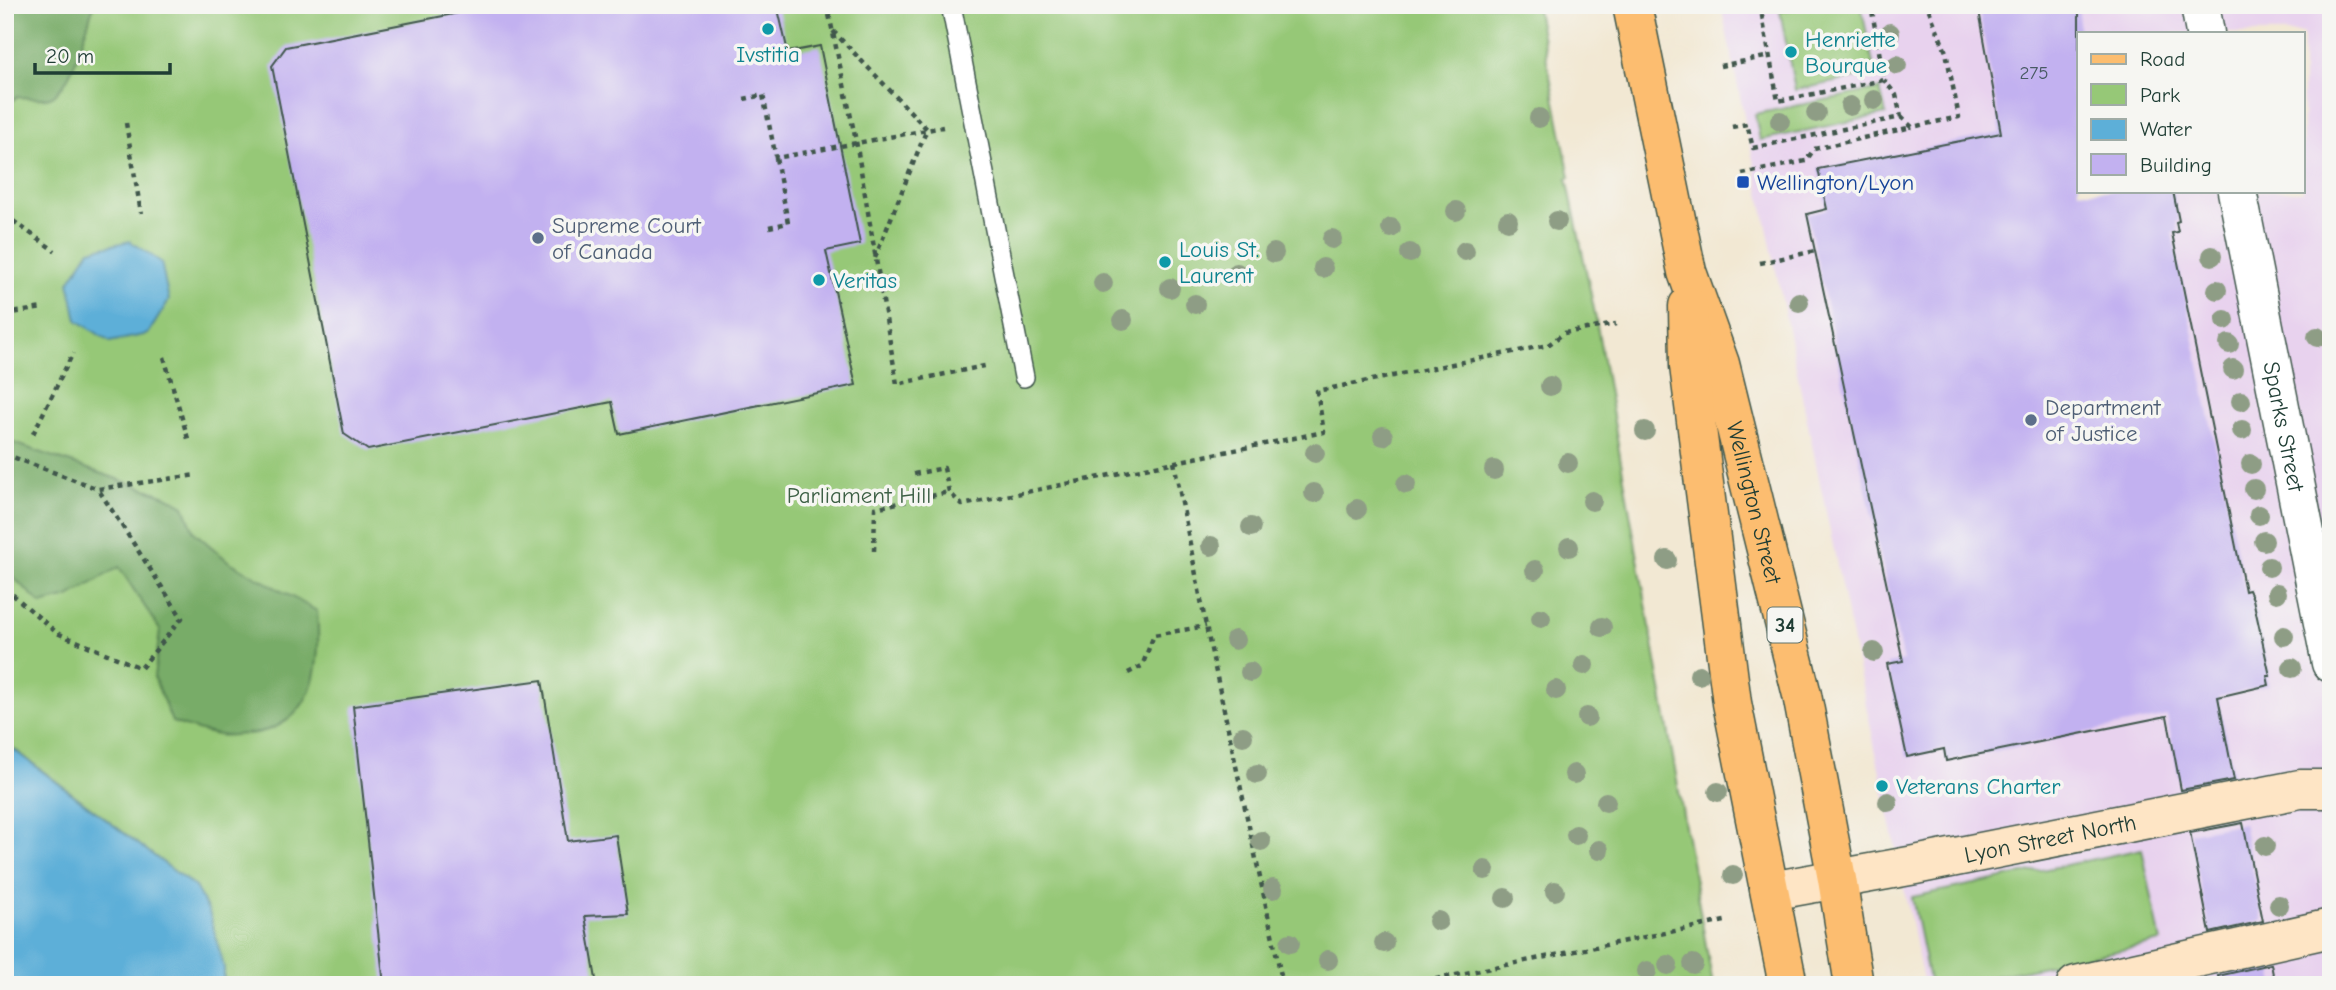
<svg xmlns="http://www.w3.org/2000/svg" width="2336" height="990" font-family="'Comic Neue',sans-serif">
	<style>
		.built { fill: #e8d2ee; fill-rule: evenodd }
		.green { fill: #96c877; stroke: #5a8256; stroke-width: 2 }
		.forest { fill: #78ac68; stroke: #4c744e; stroke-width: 2 }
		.water { fill: #5dafd8; stroke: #3e7686; stroke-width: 2 }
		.building { fill: #c2b1f0 }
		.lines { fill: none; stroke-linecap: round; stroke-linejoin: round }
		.lane-casing { stroke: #3f574c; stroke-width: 22 }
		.street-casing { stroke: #3f574c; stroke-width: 41 }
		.secondary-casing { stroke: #3f574c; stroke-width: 41 }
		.primary-casing { stroke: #3f574c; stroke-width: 41 }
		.path { stroke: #3f574c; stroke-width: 4.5; stroke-dasharray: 5 5; stroke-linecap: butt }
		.lane { stroke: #fff; stroke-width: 19 }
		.street { stroke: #fff; stroke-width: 38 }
		.secondary { stroke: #fee5c5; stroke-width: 38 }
		.primary { stroke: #fcbd6f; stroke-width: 38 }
		.tree { fill: #8e9d85 }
		.culture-dot { fill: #0f9aa8; stroke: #f6f6f2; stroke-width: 2.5 }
		.transit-dot { fill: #1a4fb4; stroke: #f6f6f2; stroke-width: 2.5 }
		.service-dot { fill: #5c6f8a; stroke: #f6f6f2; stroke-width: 2.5 }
		.labels { text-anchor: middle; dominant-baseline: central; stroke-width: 7; stroke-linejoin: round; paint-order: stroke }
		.number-label { font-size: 19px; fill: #485a63 }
		.shield { fill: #f6f6f2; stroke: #60746d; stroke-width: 2 }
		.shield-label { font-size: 21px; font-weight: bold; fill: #1f3d34 }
		.culture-label { font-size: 23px; fill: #0d838f; stroke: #f6f6f2; text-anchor: start }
		.transit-label { font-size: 23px; fill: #164399; stroke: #f6f6f2; text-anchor: start }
		.service-label { font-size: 23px; fill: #4e5e75; stroke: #f6f6f2; text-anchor: start }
		.street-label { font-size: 23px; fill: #1f3d34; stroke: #f6f6f2 }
		.park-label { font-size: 23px; fill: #3d6045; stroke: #f6f6f2 }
	</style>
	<rect width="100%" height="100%" fill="#f6f6f2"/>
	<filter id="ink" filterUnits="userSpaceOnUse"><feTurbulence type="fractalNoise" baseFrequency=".0143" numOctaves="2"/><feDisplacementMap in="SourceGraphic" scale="14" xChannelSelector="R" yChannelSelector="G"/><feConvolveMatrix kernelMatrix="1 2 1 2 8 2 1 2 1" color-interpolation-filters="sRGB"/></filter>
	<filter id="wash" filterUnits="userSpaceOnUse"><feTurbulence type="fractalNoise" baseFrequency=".00686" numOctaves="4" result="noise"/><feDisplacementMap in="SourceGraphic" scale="28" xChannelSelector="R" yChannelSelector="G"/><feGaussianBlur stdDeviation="1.57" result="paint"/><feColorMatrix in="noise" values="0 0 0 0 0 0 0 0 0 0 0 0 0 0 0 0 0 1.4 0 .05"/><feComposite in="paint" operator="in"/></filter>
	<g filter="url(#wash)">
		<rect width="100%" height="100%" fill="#f2e8d3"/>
		<path class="built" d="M1721,5H2331V985H1924ZM2079,33H2303V191H2079Z"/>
		<g class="green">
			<path d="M5,5H1536L1570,177L1567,178L1595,314L1713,985H224V968L195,887L5,742Z"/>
			<path d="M1812,5H1861L1875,74L1795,90L1780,11Z"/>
			<path d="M1880,89L1886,114L1760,140L1755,114Z"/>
			<path d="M2142,849L2161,942L1953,985H1930L1912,897Z"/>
		</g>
		<g class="forest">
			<path d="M5,5H94C86,27 72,89 50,97C41,100 26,97 17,97L5,107Z"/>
			<path d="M5,440L166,496L184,506L194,532L228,561L317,611C322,667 315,728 247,734C238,734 228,737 219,735C204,733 188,727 172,722L154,677L160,630L119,567L69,597L41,604L7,571Z"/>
		</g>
		<g class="water">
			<path d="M130,241L161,262L169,300L148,334L110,342L77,320L69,282L90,250Z"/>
			<path d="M5,743L195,887L209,912L224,968V985H5Z"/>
		</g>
		<g id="blocks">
			<g class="building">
				<path d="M499,5H777L788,52L820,46L860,244L826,251L856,385L619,434L612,402L368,450L344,434L272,66L286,47Z"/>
				<path d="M1978,5H2079V191H2173L2179,221L2176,222L2178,232L2172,233L2245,591L2249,590L2253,599L2270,676H2267L2269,685L2218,697L2234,780L2181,790L2167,716L1946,761L1944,749L1907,757L1887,664L1903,661L1807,214L1827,209L1818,169L2001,133Z"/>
				<path d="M542,680L568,841L616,835L628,914L585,916L597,985H384L353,706Z"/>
				<path d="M2243,823L2263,921L2210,933L2190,833Z"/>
				<path d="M2271,964L2275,985H2220L2218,976Z"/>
			</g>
		</g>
	</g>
	<g filter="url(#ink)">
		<use href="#blocks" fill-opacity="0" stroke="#3f574c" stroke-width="2"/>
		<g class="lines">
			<g class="lane-casing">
				<path id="lane" d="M951,5L1024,377"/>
			</g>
			<g class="street-casing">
				<g id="street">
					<path d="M2200,5L2205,33"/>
					<path id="s1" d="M2237,191L2331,663"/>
				</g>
			</g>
			<g class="secondary-casing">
				<g id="secondary">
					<path id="s2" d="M1770,891L1915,865L2300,789H2331"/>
					<path d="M2076,985L2331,928"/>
				</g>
			</g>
			<g class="primary-casing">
				<g id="primary">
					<path id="s3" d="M1632,5L1687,272L1720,364L1802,695L1837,879L1854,985"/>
					<path d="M1688,306L1689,366L1732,703L1788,985"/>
				</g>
			</g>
			<g class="path">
				<path d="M827,5L856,141L897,384L989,365"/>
				<path d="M1760,5L1778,101L1884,80L1871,5"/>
				<path d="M833,31L927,129L875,258"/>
				<path d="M1720,66L1770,56"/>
				<path d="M744,99L763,95L776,158L943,127"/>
				<path d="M1901,117L1912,127L1959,117L1946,52L1927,5"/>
				<path d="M126,123L141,213"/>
				<path d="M1732,127L1747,124L1753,148L1901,117L1896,95L1884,80"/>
				<path d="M1742,174L1806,161L1814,149L1912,127"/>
				<path d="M5,215L55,251"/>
				<path d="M769,227L788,223L776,158"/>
				<path d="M1760,263L1815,251"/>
				<path d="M5,314L43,308"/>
				<path d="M164,357L189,442"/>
				<path d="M33,434L73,353"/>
				<path d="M5,454L98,489L196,475"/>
				<path d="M1174,462L1206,626L1283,985"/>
				<path d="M914,474L944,468L949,492L962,505L1324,432L1317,391L1548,345L1564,333L1616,324"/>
				<path d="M874,551L875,508L949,492"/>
				<path d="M5,588L57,633L141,668L182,618L98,489"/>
				<path d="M1128,673L1142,666L1154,635L1206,626"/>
				<path d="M1406,985L1725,921"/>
			</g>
			<use href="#lane" class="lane"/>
			<use href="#street" class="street"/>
			<use href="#secondary" class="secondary"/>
			<use href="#primary" class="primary"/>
		</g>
		<g class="tree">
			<circle cx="1890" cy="33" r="10"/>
			<circle cx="1897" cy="65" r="10"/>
			<circle cx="1874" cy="100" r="10"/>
			<circle cx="1850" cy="106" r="10"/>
			<circle cx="1816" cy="113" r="10"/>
			<circle cx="1539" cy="118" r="10"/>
			<circle cx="1780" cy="121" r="10"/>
			<circle cx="1456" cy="211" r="10"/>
			<circle cx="1508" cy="221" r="10"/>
			<circle cx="1557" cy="221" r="10"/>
			<circle cx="1391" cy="228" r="10"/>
			<circle cx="1332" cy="239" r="10"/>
			<circle cx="1465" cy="251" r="10"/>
			<circle cx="1274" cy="253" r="10"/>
			<circle cx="1410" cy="253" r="10"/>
			<circle cx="2212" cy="256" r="10"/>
			<circle cx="1323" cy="268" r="10"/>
			<circle cx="1237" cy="273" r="10"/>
			<circle cx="1103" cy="283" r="10"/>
			<circle cx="1170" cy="288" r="10"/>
			<circle cx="2217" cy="290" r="10"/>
			<circle cx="1799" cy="302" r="10"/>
			<circle cx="1195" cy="304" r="10"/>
			<circle cx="1123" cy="320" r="10"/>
			<circle cx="2225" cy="320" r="10"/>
			<circle cx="2317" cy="337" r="10"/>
			<circle cx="2229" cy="344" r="10"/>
			<circle cx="2233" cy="369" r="10"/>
			<circle cx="1550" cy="386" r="10"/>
			<circle cx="2241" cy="401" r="10"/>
			<circle cx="2242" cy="430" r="10"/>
			<circle cx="1645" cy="431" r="10"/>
			<circle cx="1383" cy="436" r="10"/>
			<circle cx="1315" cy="453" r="10"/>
			<circle cx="1568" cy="463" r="10"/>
			<circle cx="2251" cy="464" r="10"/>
			<circle cx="1494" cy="470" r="10"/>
			<circle cx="1406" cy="484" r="10"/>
			<circle cx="2254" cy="489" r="10"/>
			<circle cx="1314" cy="493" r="10"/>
			<circle cx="1592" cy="501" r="10"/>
			<circle cx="1357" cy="509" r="10"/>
			<circle cx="2259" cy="515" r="10"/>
			<circle cx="1251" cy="527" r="10"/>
			<circle cx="2264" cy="541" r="10"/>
			<circle cx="1211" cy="546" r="10"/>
			<circle cx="1569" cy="547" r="10"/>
			<circle cx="1667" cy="560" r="10"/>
			<circle cx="2269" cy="567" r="10"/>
			<circle cx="1535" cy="570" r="10"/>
			<circle cx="2277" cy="593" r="10"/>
			<circle cx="1541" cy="618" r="10"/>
			<circle cx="1602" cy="627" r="10"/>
			<circle cx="2284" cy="636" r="10"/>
			<circle cx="1235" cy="640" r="10"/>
			<circle cx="1874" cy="652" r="10"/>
			<circle cx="1584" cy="665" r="10"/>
			<circle cx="2292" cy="668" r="10"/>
			<circle cx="1250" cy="672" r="10"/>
			<circle cx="1699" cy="675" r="10"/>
			<circle cx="1556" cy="690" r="10"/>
			<circle cx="1587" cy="717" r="10"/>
			<circle cx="1243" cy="736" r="10"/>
			<circle cx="1257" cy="774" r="10"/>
			<circle cx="1574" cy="774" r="10"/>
			<circle cx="1718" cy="792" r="10"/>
			<circle cx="1606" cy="802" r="10"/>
			<circle cx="1888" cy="802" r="10"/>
			<circle cx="1576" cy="835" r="10"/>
			<circle cx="1261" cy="841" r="10"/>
			<circle cx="2265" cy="846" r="10"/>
			<circle cx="1599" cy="850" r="10"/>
			<circle cx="1485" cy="870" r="10"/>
			<circle cx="1733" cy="875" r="10"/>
			<circle cx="1273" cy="889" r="10"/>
			<circle cx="1555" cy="891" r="10"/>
			<circle cx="1505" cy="898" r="10"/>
			<circle cx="2279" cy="905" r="10"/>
			<circle cx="1438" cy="921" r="10"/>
			<circle cx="1290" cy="943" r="10"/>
			<circle cx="1384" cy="943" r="10"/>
			<circle cx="1328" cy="960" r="10"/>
			<circle cx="1693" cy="964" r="10"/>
			<circle cx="1668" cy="965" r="10"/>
			<circle cx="1647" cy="971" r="10"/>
		</g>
	</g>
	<g class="culture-dot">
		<circle cx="768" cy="29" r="7"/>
		<circle cx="1791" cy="52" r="7"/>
		<circle cx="1165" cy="262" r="7"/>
		<circle cx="819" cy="280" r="7"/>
		<circle cx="1882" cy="786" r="7"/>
	</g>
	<rect class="transit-dot" x="1736" y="175" width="14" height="14" rx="3.5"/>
	<g class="service-dot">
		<circle cx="538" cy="238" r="7"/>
		<circle cx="2031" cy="420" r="7"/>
	</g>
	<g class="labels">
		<g class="number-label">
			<text x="2034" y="73">275</text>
		</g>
		<rect class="shield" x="1767.5" y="607.5" width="35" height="35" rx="5"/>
		<g class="shield-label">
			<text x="1785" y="625">34</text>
		</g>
		<g class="culture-label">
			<text x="1805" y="39">Henriette<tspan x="1805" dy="26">Bourque</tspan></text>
			<text x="768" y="54" text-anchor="middle">Ivstitia</text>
			<text x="1179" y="249">Louis St.<tspan x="1179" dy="26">Laurent</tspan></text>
			<text x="833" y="280">Veritas</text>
			<text x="1896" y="786">Veterans Charter</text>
		</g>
		<g class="transit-label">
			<text x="1757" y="182">Wellington/Lyon</text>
		</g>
		<g class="service-label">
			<text x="552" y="225">Supreme Court<tspan x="552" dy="26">of Canada</tspan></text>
			<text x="2045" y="407">Department<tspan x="2045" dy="26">of Justice</tspan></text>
		</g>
		<g class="street-label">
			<text stroke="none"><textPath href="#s1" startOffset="240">Sparks Street</textPath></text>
			<text stroke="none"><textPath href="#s3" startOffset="513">Wellington Street</textPath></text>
			<text stroke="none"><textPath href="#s2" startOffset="285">Lyon Street North</textPath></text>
		</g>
		<g class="park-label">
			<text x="859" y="495">Parliament Hill</text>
		</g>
	</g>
	<rect width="2336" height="990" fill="none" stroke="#f6f6f2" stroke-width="28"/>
	<rect x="2077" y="32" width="228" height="161" fill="#f6f6f2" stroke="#a0aca6" stroke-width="2"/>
	<rect x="2091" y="54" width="35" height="10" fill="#fcbd6f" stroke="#a0aca6" stroke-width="2"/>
	<text x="2140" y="66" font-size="21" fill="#1f3d34">Road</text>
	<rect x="2091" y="84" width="35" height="21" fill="#96c877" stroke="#a0aca6" stroke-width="2"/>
	<text x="2140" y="102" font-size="21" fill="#1f3d34">Park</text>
	<rect x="2091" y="119" width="35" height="21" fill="#5dafd8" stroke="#a0aca6" stroke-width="2"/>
	<text x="2140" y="136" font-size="21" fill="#1f3d34">Water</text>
	<rect x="2091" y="154" width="35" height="21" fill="#c2b1f0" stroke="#a0aca6" stroke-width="2"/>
	<text x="2140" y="172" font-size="21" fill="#1f3d34">Building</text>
	<path d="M35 63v10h135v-10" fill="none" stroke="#1f3d34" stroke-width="3.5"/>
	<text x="46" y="63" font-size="21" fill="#1f3d34" stroke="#f6f6f2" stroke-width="5" paint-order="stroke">20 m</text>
</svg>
